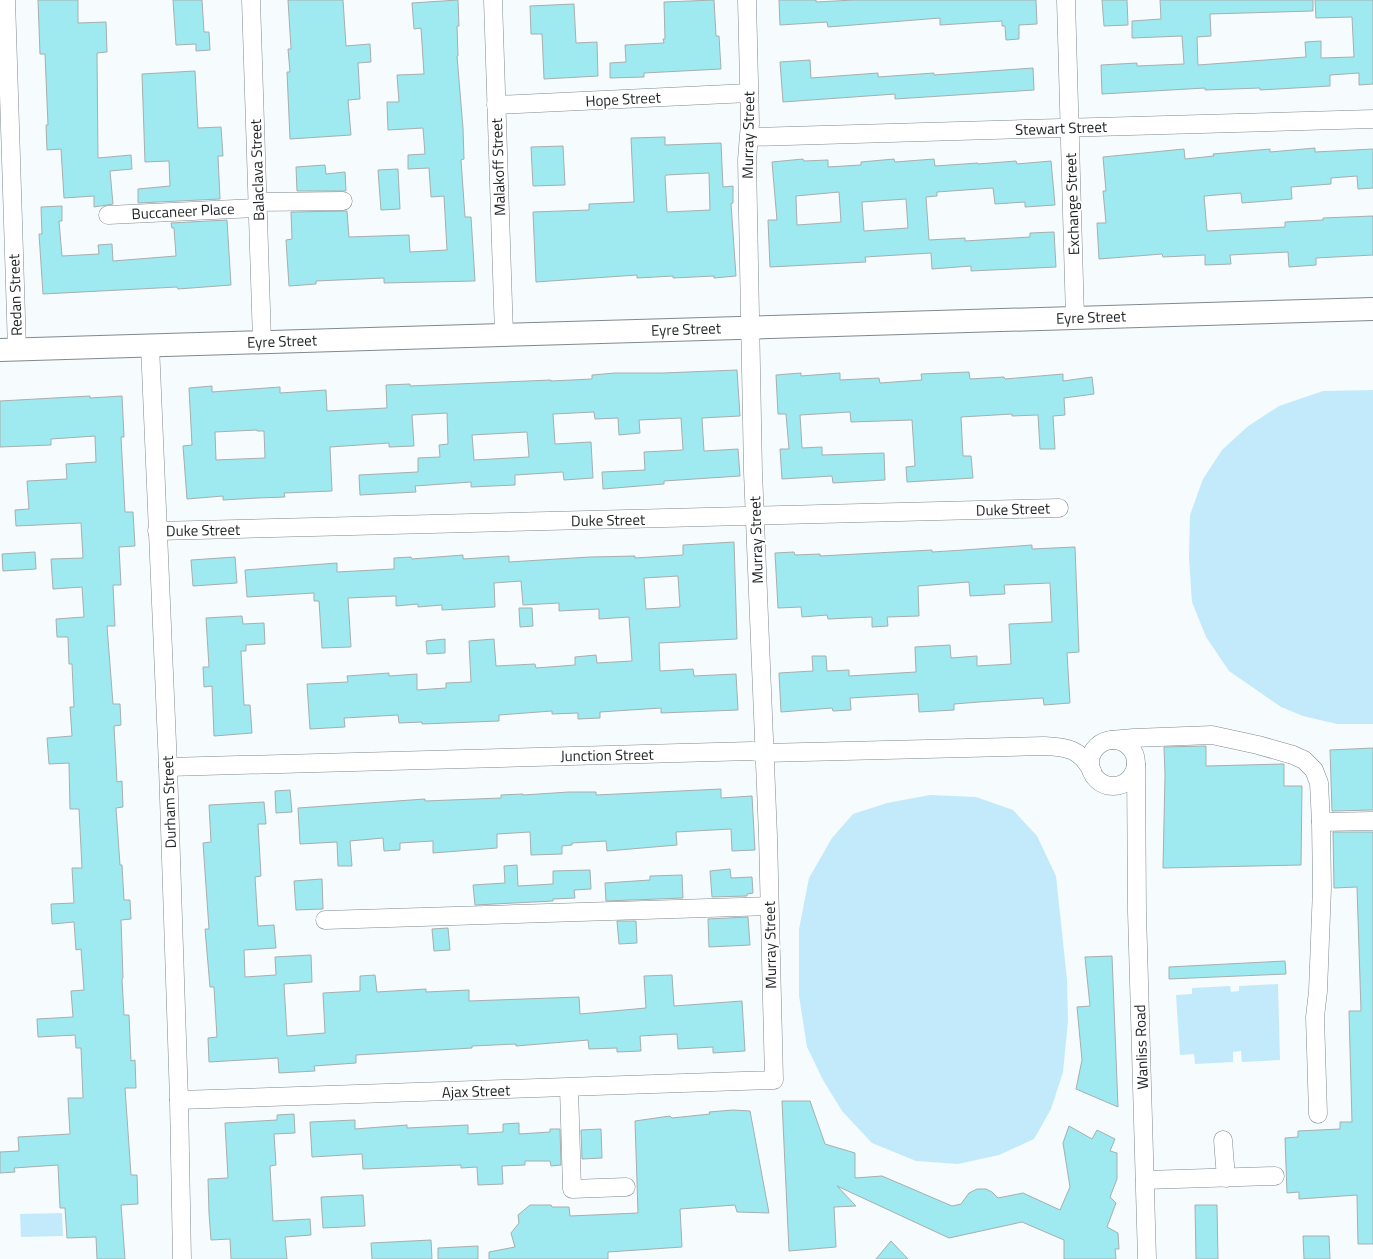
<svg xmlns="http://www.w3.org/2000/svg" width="1373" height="1259" font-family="'Titillium Web',sans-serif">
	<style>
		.green { fill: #c3eafa }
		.building { fill: #9fe9f0; stroke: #a5afb0; fill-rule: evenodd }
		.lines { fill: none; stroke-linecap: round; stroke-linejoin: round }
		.minor-casing { stroke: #80898d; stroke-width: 19 }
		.major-casing { stroke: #80898d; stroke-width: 24 }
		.minor { stroke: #fff; stroke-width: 18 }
		.major { stroke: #fff; stroke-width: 22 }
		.labels { text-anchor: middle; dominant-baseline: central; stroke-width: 4; stroke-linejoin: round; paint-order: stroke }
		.street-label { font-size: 15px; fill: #1f2324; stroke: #fff }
	</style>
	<rect width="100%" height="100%" fill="#f6fbfe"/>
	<g class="green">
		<path d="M1373,390V724H1337L1303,716L1281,707L1229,671L1206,637L1192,602L1189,558L1190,515L1203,479L1222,450L1247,427L1279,406L1323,391Z"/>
		<path d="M930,795L976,797L1013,810L1037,836L1056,876L1067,980L1068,1021L1063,1072L1051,1109L1034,1139L999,1155L958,1164L916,1161L872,1143L842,1111L823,1080L807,1047L799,996V929L809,878L832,838L853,814L887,803Z"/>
		<path d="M1278,984L1280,1060L1242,1062L1241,1051L1233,1052V1062L1195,1064L1194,1054L1180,1055L1176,995L1192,994V988L1230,986L1231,992L1239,991V986Z"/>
		<path d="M62,1213L63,1236L21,1237L20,1214Z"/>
	</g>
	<g class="building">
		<path d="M38,0H78V23L106,22L107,52L97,53L98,158L131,155L132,169L110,171L113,204L94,207V196L64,198L61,149L47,150L46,125H48L45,54H40Z"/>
		<path d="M173,0H202L204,32H209L210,50L196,51V44L176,45Z"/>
		<path d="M288,0H343L346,46L370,44L371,62L358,63L360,99L348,100L351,135L290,139L287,72H290L288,49H291Z"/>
		<path d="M458,0L459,26H457L458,56H457L463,128L464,159L461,160L465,217H471L475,281L384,283V278L316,281V284L289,286L286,240L292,239L291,212L347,211L349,237L409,235L410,252L447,250L444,196L431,197L429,168L408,169V155L425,154L423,128L388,130L387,102H399L397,75L424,74L421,28L414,29L412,3Z"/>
		<path d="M714,0L716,36H719L721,69L644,73V77L610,78V63L626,62L625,45L664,43L663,39H665L664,2Z"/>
		<path d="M779,0H816V2L854,0H1036L1037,24L1019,25V39L1006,40L1005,26H1002V21L940,25V18L828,27L827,22L780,25Z"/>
		<path d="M1102,0H1127L1128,25L1104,26Z"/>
		<path d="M1160,0H1313V11L1210,14L1211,36L1197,37L1198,65L1306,57L1305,42L1321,41V58L1354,57L1352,17L1316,18L1315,0H1373V84L1359,85V73L1330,75V86L1260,90V88L1205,90V88L1102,94L1101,65L1137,63V66L1184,64L1182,36L1132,38V21L1161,19Z"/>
		<path d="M574,4L576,43L597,42L598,76L544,79L542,34H531L530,6Z"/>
		<path d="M810,60L811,78L878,73V77L934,73V75L1033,68L1034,90L895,99V94L783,102L780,62Z"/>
		<path d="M195,71L198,128L221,127L223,156H218L220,199L138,203V189L170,186L169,161L145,162L142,74Z"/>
		<path d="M665,137V145L721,143L723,187L733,186V203L731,204L736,276L714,278V276L673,278V276L637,278V275L536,282L533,212L589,210V204L634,202L631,138ZM709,173L710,210L667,212L665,177L666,175Z"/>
		<path d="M563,146L565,185L533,186L531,147Z"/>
		<path d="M1315,148V152L1373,149V188L1358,189L1357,176L1331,178V184L1291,187L1292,199L1242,203L1241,193L1204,196L1207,231L1285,227V222L1323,220V218L1373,216V255L1316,258V265L1289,267L1288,252L1230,255L1231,264L1205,265V255L1163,257L1162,254L1099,259L1097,223H1106L1103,191H1106L1103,157L1184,149L1185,159L1214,156L1213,154L1270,149V152Z"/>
		<path d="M803,159L804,161L828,160V167L861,165V162L894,159L895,162L934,159L935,166L978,163V164L1016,161L1017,164L1051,161L1055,205L1025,207V202L995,204L993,188L937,192V196L926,197L929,240L965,238V241L1030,237V233L1054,232L1056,267L971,271V266L932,269L931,253L865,257L866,262L770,267L768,220H777L772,162ZM839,192L841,222L797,225L796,196ZM906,199L908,228L864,231L862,202Z"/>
		<path d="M325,165L326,174L345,172L346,191H297L296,167Z"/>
		<path d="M398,169L400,209L381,210L378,170Z"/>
		<path d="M62,206V221H59L62,256L99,254L98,245L112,244L113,261L176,256L174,228H172L171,223L227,220L231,285L178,289L177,287L43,294L39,234H42L41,207Z"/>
		<path d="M737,370L740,416L702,418L704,451L738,449L740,476L664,481V484L603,489L602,472L645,470L644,452L683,450L681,418L639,420L640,433L619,435L618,418L595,419L594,412L553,414L555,444L591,442L593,478L564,480L563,472L515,475V485L471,487V482L415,486L416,492L360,495L359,475L418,472V458L440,457L439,445L448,444L447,413L412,415L414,446L389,447V443L330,447L332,491L284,493L285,497L258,498L223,500V496L187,499L183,446L192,445L189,388L212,386V392L280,387V393L326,390L327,411L387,408L386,385L410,384V386L551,380V381L592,379V375L615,373H663ZM257,430V431H264L265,458L216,460L215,432ZM527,432L529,457L474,460L472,435Z"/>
		<path d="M969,372L970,379L1004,377L1005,379L1063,374V381L1092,377L1094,394L1064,398L1065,415L1053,416L1055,449H1040L1038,415L1012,416V414L961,417L963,456H971L973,478L907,482L906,467L915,466L912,420L851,422L850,412L800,415L802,448L822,447V455L884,453L885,480L833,483L832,476L782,479L780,449H789L786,414H778L776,375L801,373V376L840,373V380L879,378L880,383L922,380L921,374Z"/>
		<path d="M90,396V398L122,396L124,437H121L125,512H133L135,546L119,547L121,585H113L115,626H107L113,704H120L121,725L114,726L117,782L122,781L123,807L116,808L120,865H122L124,900H130L131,919L121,920L123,978L122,979L124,1015H129L131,1061L135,1060L136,1088H125L131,1175H137L138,1204L121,1205L125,1259H97L96,1237L67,1238L65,1208H60L58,1165L14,1168L15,1172L0,1173V1152L19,1151L18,1137L70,1134L68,1098H83L81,1048H76L75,1035L38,1037L37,1019L73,1017L71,991L84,990L81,949L76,950L74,922L52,924L51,904L74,903L72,868H82L79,809H70L69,763L49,764L47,738L72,736L70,707H74L72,664H69L68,637H57L56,619L84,617L82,587L53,589L51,559L83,558L81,523L16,526L15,510L29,509L27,481L67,479L66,464L96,462L95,436L51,439V445L0,447V401Z"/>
		<path d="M734,542L737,639L659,643L660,671L693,669L694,676L736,674L738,710L661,713V708L600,712V718L578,719V713L552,714V711L499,715V721L422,724V722L399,723L398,715L344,718L345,727L310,729L307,684L348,682L347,676L389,673V676L417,674V690L446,688V683L471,682L469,641L494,639L496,666L535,664L536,668L575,665V657L596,655L597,663L632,661L629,617L599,619V609L559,611V603L523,605L521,581L494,583L495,607L442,610V605L418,607V604L396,606V596L348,598L351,647L322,648L319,601H314V593L247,597L245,570L337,563V572L394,569V558L411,557L412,559L463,555V559L509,556V562L590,557L635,556V558L683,555V545ZM678,576L680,607L646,609L644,578Z"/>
		<path d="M1032,545V549L1075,547L1079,652L1067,653L1070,703L1044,705L1043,698L979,702L954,704V710L919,712L918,694L850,698L851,710L833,711L832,708L781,712L779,673L813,671L812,656H826L827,671L849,670V676L916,672L915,647L950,645L951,658L977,656V666L1011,664L1009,624L1052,622L1050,583L1004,585L1005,594L970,596L969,582L918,586L919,616L887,617L888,626L872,627V617L828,619L827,615L802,617L801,607L778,608L775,553L794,552L795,555L820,554V556L932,550V552L964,550Z"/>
		<path d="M35,552L36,569L3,571L2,554Z"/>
		<path d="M235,557L237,583L193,586L191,560Z"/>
		<path d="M519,608H532L533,626L520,627Z"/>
		<path d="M242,616L243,624L264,623L265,644L246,645V651H241L244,705H250L252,733L214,736L212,686L204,687L203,667H209L206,618Z"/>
		<path d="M445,639V653L427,654L426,641Z"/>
		<path d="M1206,746V766L1284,764V786H1302L1301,865L1163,868L1165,775L1164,747Z"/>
		<path d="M1373,748V810L1332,811L1330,750Z"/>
		<path d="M721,789V798L752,796L755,850L732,851L731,829L676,832L677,845L607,851L606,841L572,843V845L562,846V854L531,855L530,832L497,834V848L433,853V841L400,843V850L384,851L383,838L350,841L352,866H338L337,842L300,844L298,808L425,799V801L501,798V795L523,794V795L569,792H596V795Z"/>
		<path d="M290,790L292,812L276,813L275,791Z"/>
		<path d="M264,802L266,824H258L261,876L255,877L258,926L274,925L276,948L244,950L245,977L276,975L275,957L311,955L312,982L284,984L287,1036L325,1033L323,993L360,991V976L375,975L377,992L426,989V992L469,990V1001L579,997L580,1014L646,1008L644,976L672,975L674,1006L742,1001L745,1051L713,1053V1047L678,1049L677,1034L640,1036L641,1051L617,1052V1048L589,1049L588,1040L516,1046V1044L472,1046V1048L356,1055V1063L314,1066L315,1071L279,1073L278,1058L209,1062L208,1038L217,1037L214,987H210L205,929H209L203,843L211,842L209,805Z"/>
		<path d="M1333,832H1373V1244H1358L1357,1195L1299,1199V1192L1287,1193L1285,1138L1298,1137V1131L1340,1129V1122H1352L1349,1011H1361L1357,887L1334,888Z"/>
		<path d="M517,865L518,886L553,884V871L590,870L591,889L574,890L575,898L553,899V901L475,905L473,885L505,883L504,866Z"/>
		<path d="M730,869L731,878L752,877L753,893L747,894V896L712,897L710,871Z"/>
		<path d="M682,875L683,898L606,901L605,883L650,880V876Z"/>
		<path d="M322,879L323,909L296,910L294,881Z"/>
		<path d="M748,917L750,945L709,947L708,919Z"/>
		<path d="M617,921H636L637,943L619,944Z"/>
		<path d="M448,928L450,950L434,951L432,929Z"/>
		<path d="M1112,956L1118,1107L1076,1089L1082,1060L1077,1007L1090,1006L1085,957Z"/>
		<path d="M1285,961L1286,974L1169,979V967Z"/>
		<path d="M782,1101H810L825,1144L855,1153V1178L882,1176L952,1206L961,1204L969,1193L977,1189H986L992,1192L998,1198L1023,1193L1060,1210L1070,1187L1063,1143L1069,1126L1092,1139L1097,1130L1115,1139L1110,1151L1117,1153V1179L1110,1197L1116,1203L1107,1227L1118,1233L1119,1249H1115L1116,1259H1064V1240L1022,1222L949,1238L837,1186L856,1206L834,1207L836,1247L789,1251Z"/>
		<path d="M733,1110L750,1111L769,1213L737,1212L735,1205L680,1209L682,1247L608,1252V1259H489V1252L515,1247L511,1233L519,1223L518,1215L530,1205H551L552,1207H569L570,1216L638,1213L635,1121L670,1116L672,1118L710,1114L709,1112Z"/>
		<path d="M294,1114L295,1133L274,1134L276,1165L270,1166L273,1221L310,1219L311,1235L285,1237L287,1259H231L230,1239L211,1240L209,1213L208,1179L228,1178L225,1123L277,1120V1115Z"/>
		<path d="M355,1120V1129L407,1125V1128L468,1125V1134L503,1132V1124L519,1123V1134L550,1132V1129H560L561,1165L551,1166L550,1161H525V1165L502,1166L503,1184L478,1185L477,1167L461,1168V1165L363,1169L362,1154L312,1157L310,1122Z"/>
		<path d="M601,1129L602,1158L582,1159L581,1130Z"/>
		<path d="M363,1195L365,1226L323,1228L321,1197Z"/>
		<path d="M1195,1205H1217L1218,1259H1196Z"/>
		<path d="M1303,1236H1329L1330,1259H1304Z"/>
		<path d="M431,1240L432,1259H372L371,1243Z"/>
		<path d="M891,1241L908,1259H876Z"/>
		<path d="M478,1246V1259H438V1248Z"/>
	</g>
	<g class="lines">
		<g class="minor-casing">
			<g id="minor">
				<path d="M6,0L17,349"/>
				<path d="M251,0L262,341"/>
				<path d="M493,0L504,335"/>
				<path d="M1066,0L1075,318"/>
				<path d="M496,105L749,93"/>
				<path d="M750,137L1373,119"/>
				<path d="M258,202L343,201"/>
				<path d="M108,215L258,208"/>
				<path d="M150,345L168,767L179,1100L182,1259"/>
				<path d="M157,531L1059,508"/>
				<path d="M1111,740L1134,738L1212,735L1258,745L1293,755L1304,760L1314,770L1319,783L1321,822L1322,888L1318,991L1315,1017L1318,1114"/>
				<circle cx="1113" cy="763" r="23"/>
				<path d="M1136,764L1137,912L1147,1259"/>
				<path d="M168,767L752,751L764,753L1044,746C1068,747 1080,749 1092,771"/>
				<path d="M1321,822L1373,821"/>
				<path d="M325,920L769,906"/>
				<path d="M569,1088L572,1189L626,1187"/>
				<path d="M179,1100L774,1080L768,836L753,472L747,160L750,123L747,0"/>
				<path d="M1223,1140L1226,1178"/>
				<path d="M1145,1180L1275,1176"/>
			</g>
		</g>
		<g class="major-casing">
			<path id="major" d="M0,350L1373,309"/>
		</g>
		<use href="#minor" class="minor"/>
		<use href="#major" class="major"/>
	</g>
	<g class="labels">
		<g class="street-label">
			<text transform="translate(623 99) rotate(-3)">Hope Street</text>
			<text transform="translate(1061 128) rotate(-2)">Stewart Street</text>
			<text transform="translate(748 135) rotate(-89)">Murray Street</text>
			<text transform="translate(498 167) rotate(-92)">Malakoff Street</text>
			<text transform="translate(257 170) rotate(-92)">Balaclava Street</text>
			<text transform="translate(1072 204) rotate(-92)">Exchange Street</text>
			<text transform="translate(183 211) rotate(-3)">Buccaneer Place</text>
			<text transform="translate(15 295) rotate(-92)">Redan Street</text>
			<text transform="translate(1091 317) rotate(-2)">Eyre Street</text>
			<text transform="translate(686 329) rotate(-2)">Eyre Street</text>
			<text transform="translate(282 341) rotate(-2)">Eyre Street</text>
			<text transform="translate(1013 509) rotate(-2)">Duke Street</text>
			<text transform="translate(608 520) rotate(-1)">Duke Street</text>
			<text transform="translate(203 530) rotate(-1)">Duke Street</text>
			<text transform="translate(756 540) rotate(-92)">Murray Street</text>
			<text transform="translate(607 755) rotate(-1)">Junction Street</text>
			<text transform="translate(169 802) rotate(-92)">Durham Street</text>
			<text transform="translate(770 945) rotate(-91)">Murray Street</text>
			<text transform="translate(1141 1047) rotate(-92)">Wanliss Road</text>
			<text transform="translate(476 1091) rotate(-2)">Ajax Street</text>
		</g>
	</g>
</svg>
